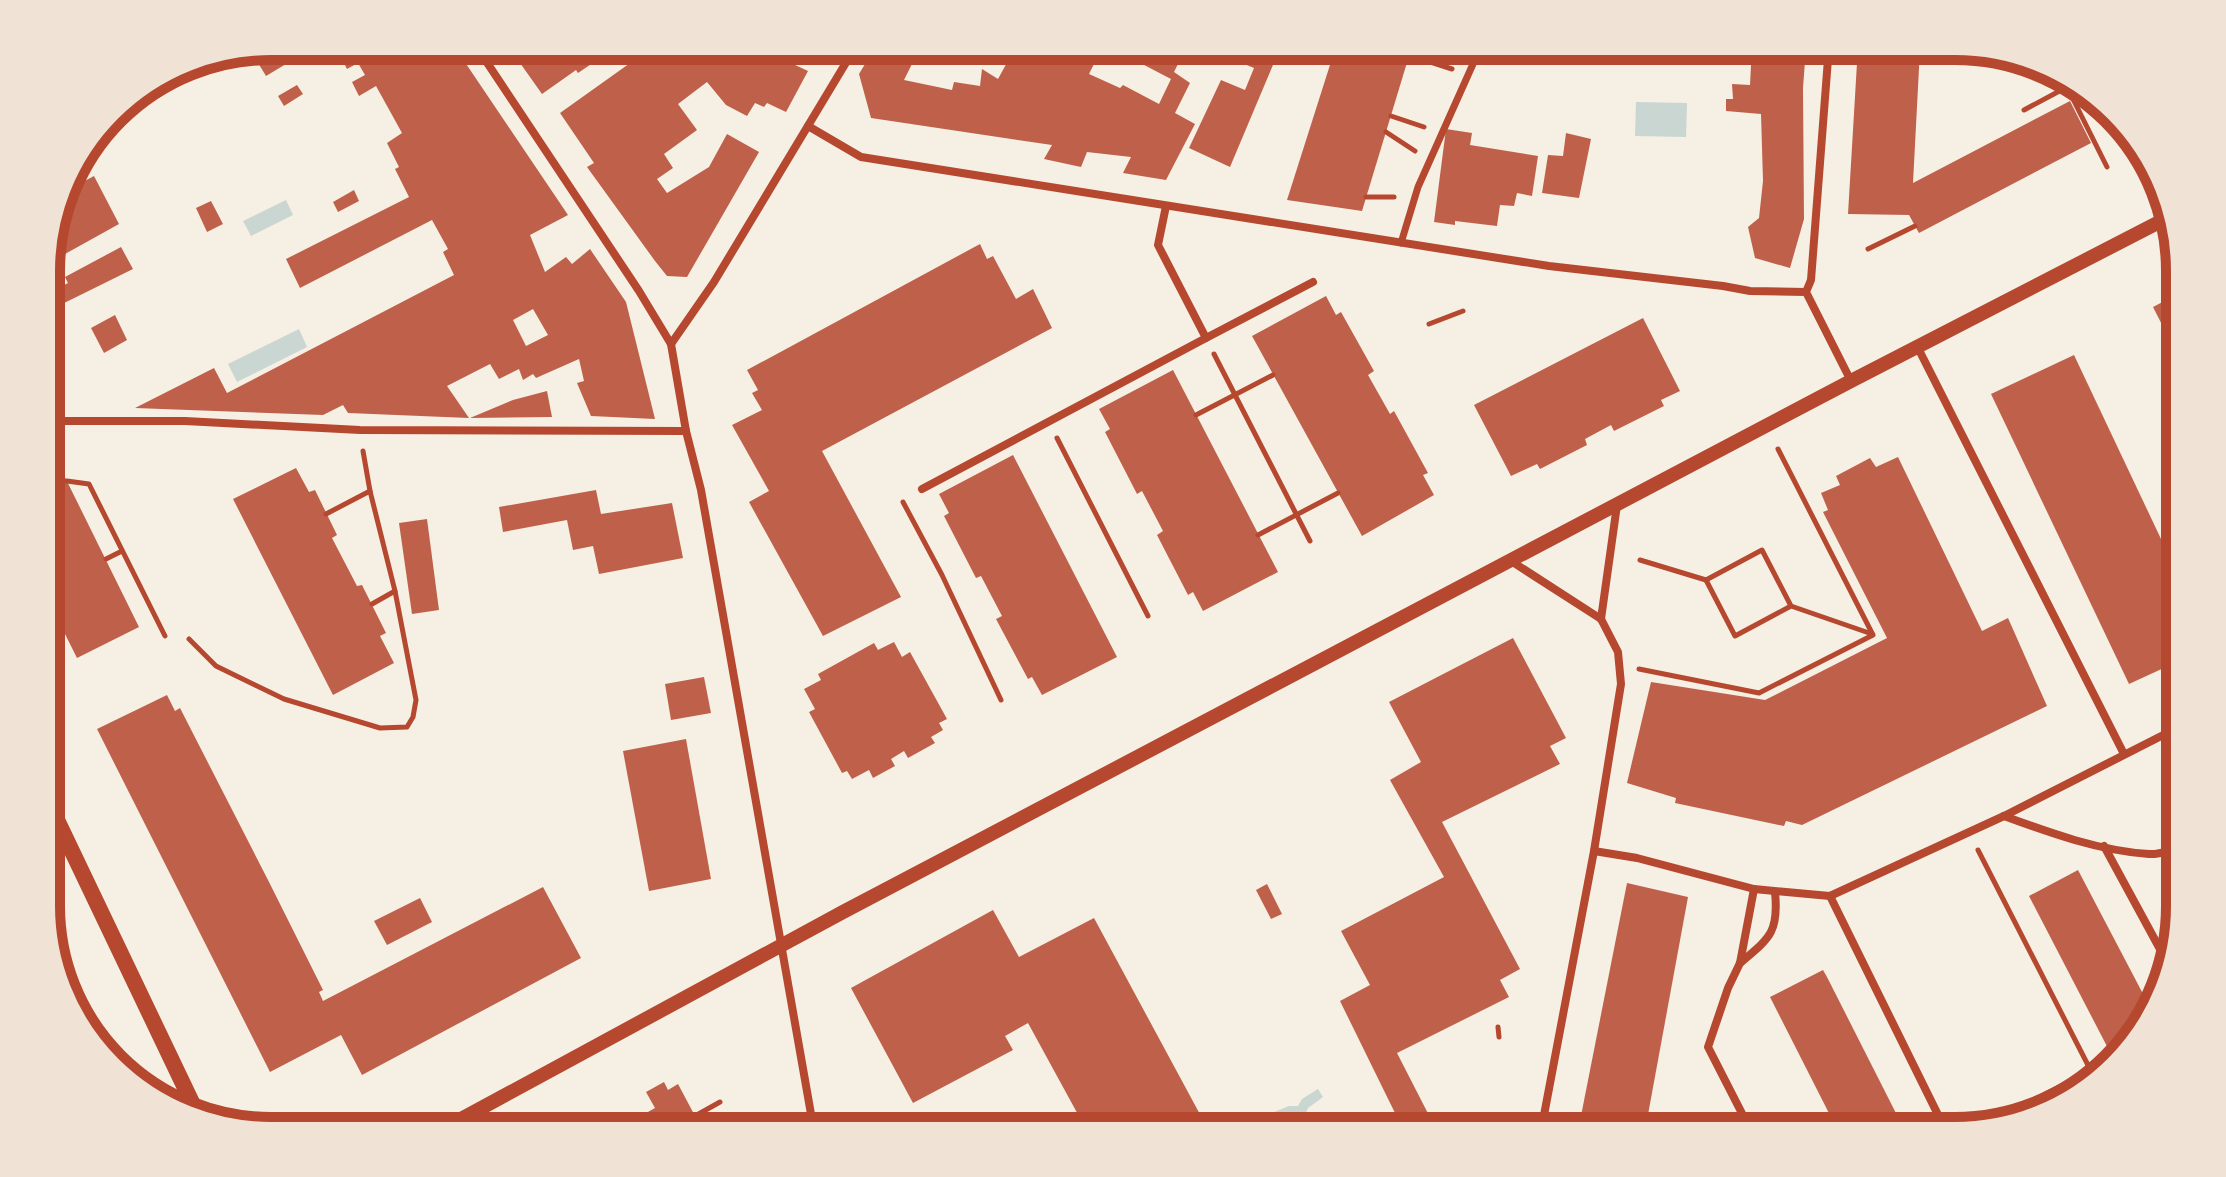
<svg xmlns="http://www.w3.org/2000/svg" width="2226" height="1177" font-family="Commissioner,sans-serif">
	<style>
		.water { fill: #c9d6d2 }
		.building { fill: #bf614a; fill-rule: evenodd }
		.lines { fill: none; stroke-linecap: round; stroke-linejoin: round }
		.path { stroke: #b5482f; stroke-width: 5 }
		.pedestrian { stroke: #b5482f; stroke-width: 7 }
		.minor { stroke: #b5482f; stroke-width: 8 }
		.tertiary { stroke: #b5482f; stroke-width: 14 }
		.secondary { stroke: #b5482f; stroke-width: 16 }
		.rim { fill: none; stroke: #b5482f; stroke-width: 10 }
	</style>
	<rect width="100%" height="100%" fill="#f6efe4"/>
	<g class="water">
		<path d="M1636,102L1687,103L1686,137L1635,136Z"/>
		<path d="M286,200L293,215L251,236L243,221Z"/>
		<path d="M299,329L307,347L237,382L228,364Z"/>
		<path d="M1318,1089L1323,1097L1308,1108L1304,1117L1292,1115L1271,1122L1267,1115L1289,1106H1298L1302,1099Z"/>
	</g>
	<g class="building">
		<path d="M271,46H282L291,61L266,76L252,53Z"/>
		<path d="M335,46H454L568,215L530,235L545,272L566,257L572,264L590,249L626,302L655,419L591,416L577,383L584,381L579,359L536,378L533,374L523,380L519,369L499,379L490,364L447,386L469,418L348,413L343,405L323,415L135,408L214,368L227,393L454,275L443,252L448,249L432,220L300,288L286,259L409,197L395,169L399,167L387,143L402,133L376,86L359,96L352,82L365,75L358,63L347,69ZM533,309L548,335L526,346L513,320Z"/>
		<path d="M508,46H605L609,52L578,73L576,70L542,94Z"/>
		<path d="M654,46H741L747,49L749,46H784L778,57L808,71L786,112L767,103L764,107L755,103L747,116L726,105L707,82L678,104L697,130L664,154L673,168L657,179L667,193L709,167L727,134L759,152L687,277L667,276L655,261L587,167L594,163L560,113Z"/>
		<path d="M876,46H944L937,61L918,52L904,80L952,90L954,82L980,86L982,69L998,79L1016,46H1103L1089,74L1120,88L1123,85L1159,104L1171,79L1123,54L1127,46H1187L1174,72L1190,83L1175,113L1195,124L1166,180L1123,173L1131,157L1087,152L1081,167L1044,159L1052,145L871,118L859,74Z"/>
		<path d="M1235,46H1281L1230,167L1189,148L1221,80L1245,90L1254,68L1230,58Z"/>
		<path d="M1336,46H1412L1362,211L1287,200Z"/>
		<path d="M1752,46L1806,48L1803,88L1804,219L1790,268L1755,258L1748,227L1759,218L1763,181L1761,114L1726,111V99H1733L1732,84L1750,85Z"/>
		<path d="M1858,46L1920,49L1913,183L2070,101L2091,143L1919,233L1909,215L1848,214Z"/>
		<path d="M297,85L303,94L284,106L278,96Z"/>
		<path d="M1446,129L1472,133L1470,145L1538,156L1532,196L1517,193L1514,206L1500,205L1497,226L1455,221V225L1434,222Z"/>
		<path d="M1566,133L1591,139L1579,198L1542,193L1548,155L1563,156Z"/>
		<path d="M94,176L119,224L56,259L49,247L64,192Z"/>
		<path d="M354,190L359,201L338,212L333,202Z"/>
		<path d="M211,201L223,224L207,232L196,208Z"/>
		<path d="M980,244L987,259L993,256L1016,299L1033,289L1052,328L822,451L901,597L823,636L749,502L769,491L732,425L762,410L752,393L758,390L747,370Z"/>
		<path d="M121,247L133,269L50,310L47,294L68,283L65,277Z"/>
		<path d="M2178,294V356L2153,307Z"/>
		<path d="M1326,296L1336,315L1341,312L1374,371L1368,375L1390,414L1394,411L1428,473L1423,475L1434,495L1362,536L1252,336Z"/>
		<path d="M115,315L127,340L104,353L91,328Z"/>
		<path d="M1643,318L1680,391L1661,400L1664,406L1614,431L1611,425L1585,439L1587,445L1540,469L1537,464L1511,476L1474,405Z"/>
		<path d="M2074,355L2179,577V661L2129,684L1991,394Z"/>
		<path d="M1173,370L1278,572L1203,611L1193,592L1188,595L1157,535L1163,531L1142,491L1137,494L1105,432L1110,429L1099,409Z"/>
		<path d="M547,391L552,417L470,418L513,400Z"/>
		<path d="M54,455L139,627L77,658L64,632L57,636L47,617V458Z"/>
		<path d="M1013,455L1117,657L1042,695L1032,677L1028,679L996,619L1002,616L981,576L976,578L944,516L949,513L939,494Z"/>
		<path d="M1898,457L1982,631L2008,618L2047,706L1802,825L1786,821L1784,826L1675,803L1676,798L1627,783L1651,682L1765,700L1887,638L1823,512L1828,510L1821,493L1840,485L1836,476L1870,458L1876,467Z"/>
		<path d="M296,468L309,492L315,490L337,535L332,538L357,586L362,585L386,633L380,636L394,663L333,695L233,499Z"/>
		<path d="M596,490L601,514L672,503L683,558L599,574L593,546L573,550L567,520L503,532L499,507Z"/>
		<path d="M427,519L439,610L412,614L399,523Z"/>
		<path d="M1513,638L1566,738L1550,746L1560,764L1442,822L1520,969L1500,980L1509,997L1397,1053L1437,1131H1361L1395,1113L1340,1001L1370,985L1341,931L1444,877L1390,780L1421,762L1389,702Z"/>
		<path d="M894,642L902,657L910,652L947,719L939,723L943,730L931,737L935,743L908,758L904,751L891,759L895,766L873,778L869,770L852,779L847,771L842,773L809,712L815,709L804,689L821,680L818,674L874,643L878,650Z"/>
		<path d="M704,677L711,713L671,720L665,684Z"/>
		<path d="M167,695L175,711L180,708L268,880L323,990L319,992L323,1001L543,887L581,958L362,1075L341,1035L270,1072L97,729Z"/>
		<path d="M686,739L711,879L649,891L623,751Z"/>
		<path d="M2078,870L2152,1011L2112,1056L2029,896Z"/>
		<path d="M1627,883L1688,897L1645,1131H1578Z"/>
		<path d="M1267,884L1282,914L1271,919L1256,890Z"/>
		<path d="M420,898L432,922L387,945L374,921Z"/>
		<path d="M993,910L1019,957L1094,918L1209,1131H1087L1028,1023L1005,1036L1013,1050L913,1103L851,988Z"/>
		<path d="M48,924L69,966L61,970L48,935Z"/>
		<path d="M1823,970L1827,977L1905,1131H1838L1770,997Z"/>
		<path d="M664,1082L668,1090L678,1084L703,1131H582L608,1117L616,1130L655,1108L646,1092Z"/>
	</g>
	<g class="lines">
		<g class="path">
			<path d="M1409,55L1452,69"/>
			<path d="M2024,110L2067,87L2107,167"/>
			<path d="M1391,116L1424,127"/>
			<path d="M1386,132L1415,151"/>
			<path d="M1366,197H1394"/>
			<path d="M1868,249L1915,226"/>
			<path d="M1429,324L1463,311"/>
			<path d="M1214,354L1310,541"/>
			<path d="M1196,415L1273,375"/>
			<path d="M1057,438L1148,616"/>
			<path d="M363,451L370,491L395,591L372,604"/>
			<path d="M67,481L89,484L165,636"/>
			<path d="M903,502L942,575L1001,700"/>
			<path d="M326,514L370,491"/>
			<path d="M1258,535L1338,493"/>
			<path d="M106,559L122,551"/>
			<path d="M1640,560L1706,580"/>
			<path d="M1791,606L1735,636L1706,580L1762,550L1791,606L1872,634"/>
			<path d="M189,639L216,666L284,699L380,728L407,727L413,717L416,700L395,591"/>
			<path d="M1639,669L1759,693L1873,635L1778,449"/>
			<path d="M1978,850L2091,1071L1981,1126"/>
			<path d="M1498,1027L1499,1037"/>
			<path d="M695,1116L720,1102"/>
		</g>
		<path class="pedestrian" d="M1401,243L1418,187L1473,64L1477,46"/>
		<g class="minor">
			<path d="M476,46L639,291L671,344L686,431L701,490L814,1131"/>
			<path d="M1829,46L1811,280L1806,292L1851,381"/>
			<path d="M808,126L861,157L1549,266L1723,286L1750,291L1806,292"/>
			<path d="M1206,338L1313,282"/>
			<path d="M671,344L714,282L856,46"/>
			<path d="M1918,348L2124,754"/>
			<path d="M47,421H185L360,430L686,431"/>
			<path d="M922,489L1206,338L1158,245L1166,206"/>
			<path d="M1511,561L1601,619L1618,652L1621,684L1594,851L1541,1131"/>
			<path d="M1601,619L1617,505"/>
			<path d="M2004,816C2050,833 2100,851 2149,854C2159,855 2170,850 2180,848"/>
			<path d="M2104,846L2167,962"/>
			<path d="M1594,851L1637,858L1754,889L1830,896L2004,816L2179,727"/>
			<path d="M1830,896L1946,1131"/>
			<path d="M1740,963C1770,938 1779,932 1775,892"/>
			<path d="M1751,1131L1708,1047L1728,988L1740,963L1754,889"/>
		</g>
		<path class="tertiary" d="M439,1131L843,912L1851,381L2169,217"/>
		<path class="secondary" d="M48,801L197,1113"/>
	</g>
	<path d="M0 0H2226V1177H0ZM271 60H1955A211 211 0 0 1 2166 271V906A211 211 0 0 1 1955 1117H271A211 211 0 0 1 60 906V271A211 211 0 0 1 271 60Z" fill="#f1e2d6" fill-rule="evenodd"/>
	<path class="rim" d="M271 60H1955A211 211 0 0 1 2166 271V906A211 211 0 0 1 1955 1117H271A211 211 0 0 1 60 906V271A211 211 0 0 1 271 60Z"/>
</svg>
